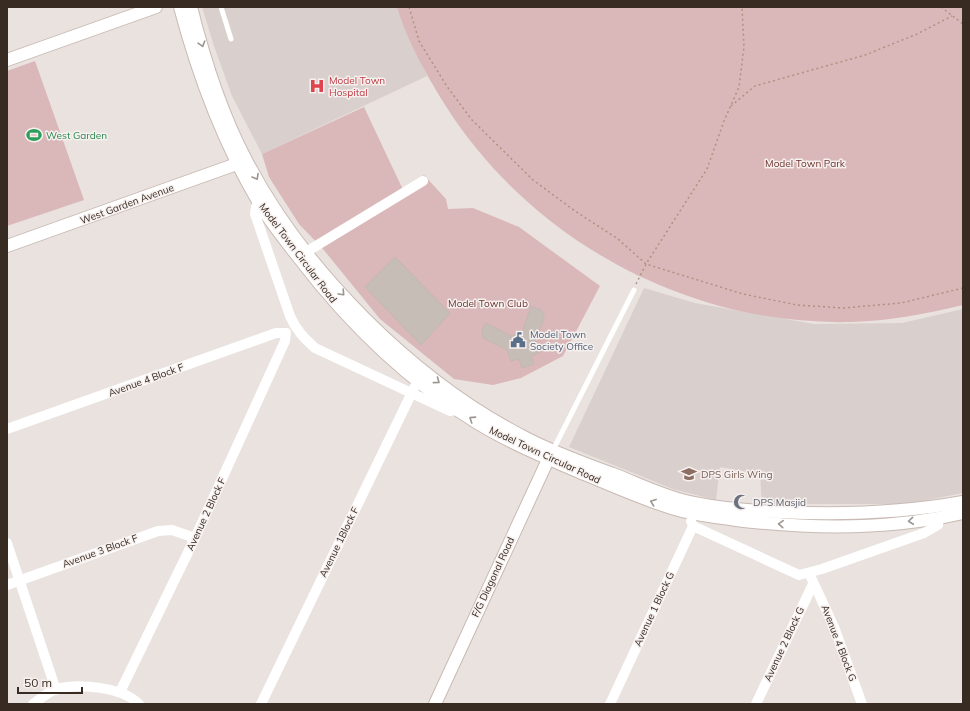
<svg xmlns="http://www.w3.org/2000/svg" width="970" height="711" font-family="Mulish,sans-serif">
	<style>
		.built { fill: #d9d0cd }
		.green { fill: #dab8b9 }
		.building { fill: #c7bdb7; stroke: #c3b7b2 }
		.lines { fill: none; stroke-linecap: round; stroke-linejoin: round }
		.secondary-casing { stroke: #c9bab3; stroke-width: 14 }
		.path { stroke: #ac9280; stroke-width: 1.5; stroke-dasharray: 2 3; stroke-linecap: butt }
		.lane { stroke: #fff; stroke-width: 5 }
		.street { stroke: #fff; stroke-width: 10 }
		.secondary { stroke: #fff; stroke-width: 12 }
		.oneway { stroke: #9c9590 }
		.labels { text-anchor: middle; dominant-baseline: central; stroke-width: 3; stroke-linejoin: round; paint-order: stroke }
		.health-label { font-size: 10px; fill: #be3a42; stroke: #f6f0ef; text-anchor: start }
		.leisure-label { font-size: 10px; fill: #27864d; stroke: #f6f0ef; text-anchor: start }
		.park-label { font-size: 10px; fill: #6d332d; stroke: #f6f0ef }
		.street-label { font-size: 10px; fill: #382b21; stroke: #f6f0ef }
		.service-label { font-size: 10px; fill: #4e5e75; stroke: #f6f0ef; text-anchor: start }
		.education-label { font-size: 10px; fill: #785e54; stroke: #f6f0ef; text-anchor: start }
		.worship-label { font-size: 10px; fill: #5b616d; stroke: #f6f0ef; text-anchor: start }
	</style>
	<rect width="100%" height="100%" fill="#e9e2df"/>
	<g class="built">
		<path d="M202,7H397L427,76L262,154L232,96L214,46Z"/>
		<path d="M644,288L695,303L814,324L902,323L963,309V493L907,504H762L760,474L720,467L716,500L673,489L569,447Z"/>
	</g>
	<g class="green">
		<path d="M397,7H963V305C926,314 889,321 851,322C691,326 534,243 447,108C428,78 407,41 397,7Z"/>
		<path d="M35,61L84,200L7,226V71Z"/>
		<path d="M364,107L405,194L424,175L446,199L448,209L473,208L519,227L600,286L563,356L521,378L493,385L454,379L380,319L323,249L299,224L269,177L262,154Z"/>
	</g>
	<g class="building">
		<path d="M395,257L450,313L421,345L365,287Z"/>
		<path d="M531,306L541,310L544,314V319L535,341L540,352L531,356L534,364L522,368L519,359L511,361L507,350L483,338L482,330L486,323L511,336L522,333Z"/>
	</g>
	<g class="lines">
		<g class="secondary-casing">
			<g id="secondary">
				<path d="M180,7C198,75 223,142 259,203C270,222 285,240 299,258C348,322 407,380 476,422C510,443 547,458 584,474C614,486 644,500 675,509C695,515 716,517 736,520C810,529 890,530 963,513"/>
				<path d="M191,7C204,59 221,113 246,160C303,270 413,380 524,437C552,452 583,463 613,474C639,484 667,498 694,503C723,509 752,511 780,512C842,515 902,513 963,502"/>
				<path d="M7,60L156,7"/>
				<path d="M7,246L245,161"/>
				<path d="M435,704L552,451"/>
			</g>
		</g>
		<g class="path">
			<path d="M409,7L419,41L446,85L471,119L533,180L575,211L618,239L646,264L743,294L797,305L843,308L901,303L963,288"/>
			<path d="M941,7L963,24"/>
			<path d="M731,106L755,86L865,55L917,34L952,16"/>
			<path d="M636,284L646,264L707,169L724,121L739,87L744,47L742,7"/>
		</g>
		<g class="lane">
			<path d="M221,7L231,39"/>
			<path d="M553,450L634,290"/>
		</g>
		<g class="street">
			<path d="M260,205L256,207L255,214L290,316C296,330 304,338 315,348L450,411L457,410"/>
			<path d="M306,252L423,181"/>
			<path d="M7,429L276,333H286"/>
			<path d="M693,526L799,575L822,569L924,533L938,525L939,519"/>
			<path d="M7,543L56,690"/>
			<path d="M809,573L834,627L862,704"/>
			<path d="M7,585L158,531L172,530L195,538"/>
			<path d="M120,692L195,538L285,341L286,333"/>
			<path d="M33,704C40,699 48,692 56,689C79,683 122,687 139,704"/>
			<path d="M261,704L418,380"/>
			<path d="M610,704L693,526L691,521"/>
			<path d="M756,704L813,584"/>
		</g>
		<use href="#secondary" class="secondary"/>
	</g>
	<defs><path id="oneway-chevron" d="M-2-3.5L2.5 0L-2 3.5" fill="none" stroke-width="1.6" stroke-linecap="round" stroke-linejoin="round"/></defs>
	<g class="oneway">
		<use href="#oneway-chevron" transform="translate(202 44) rotate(73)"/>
		<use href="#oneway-chevron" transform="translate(256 177) rotate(60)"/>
		<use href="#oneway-chevron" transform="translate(342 293) rotate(47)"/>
		<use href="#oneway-chevron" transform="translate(437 381) rotate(36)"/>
		<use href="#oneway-chevron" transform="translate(472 419) rotate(-147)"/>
		<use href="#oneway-chevron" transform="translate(653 502) rotate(-160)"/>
		<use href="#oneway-chevron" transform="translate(911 521) rotate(174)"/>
		<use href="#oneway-chevron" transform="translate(781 524) rotate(-176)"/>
	</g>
	<defs>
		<g id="hospital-bare" transform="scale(1.2)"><path d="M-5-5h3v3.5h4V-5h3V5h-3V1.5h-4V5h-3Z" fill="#e0444e" stroke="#f6f0ef" stroke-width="2.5" paint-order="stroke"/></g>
		<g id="stadium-bare" transform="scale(1.2)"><path d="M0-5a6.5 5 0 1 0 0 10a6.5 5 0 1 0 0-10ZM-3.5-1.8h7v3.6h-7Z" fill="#2e9e5b" stroke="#f6f0ef" stroke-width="2.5" paint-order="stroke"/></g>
		<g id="civic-bare" transform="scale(1.2)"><path d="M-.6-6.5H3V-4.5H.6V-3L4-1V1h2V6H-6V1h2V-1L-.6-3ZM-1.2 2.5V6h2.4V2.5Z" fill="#5c6f8a" stroke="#f6f0ef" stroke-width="2.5" paint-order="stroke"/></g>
		<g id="school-bare" transform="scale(1.2)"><path d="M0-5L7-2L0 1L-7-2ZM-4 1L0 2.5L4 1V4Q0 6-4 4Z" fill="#8d6e63" stroke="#f6f0ef" stroke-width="2.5" paint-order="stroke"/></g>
		<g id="mosque-bare" transform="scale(1.2)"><path d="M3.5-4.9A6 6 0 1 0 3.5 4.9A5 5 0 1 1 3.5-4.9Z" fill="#6b7280" stroke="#f6f0ef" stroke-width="2.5" paint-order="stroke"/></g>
	</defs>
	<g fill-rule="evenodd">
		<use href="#hospital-bare" x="317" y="86"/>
		<use href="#stadium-bare" x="34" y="135"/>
		<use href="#civic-bare" x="518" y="340"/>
		<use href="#school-bare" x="689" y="474"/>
		<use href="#mosque-bare" x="741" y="502"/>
	</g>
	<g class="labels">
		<g class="health-label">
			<text x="329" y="80">Model Town<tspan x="329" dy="12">Hospital</tspan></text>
		</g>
		<g class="leisure-label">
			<text x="46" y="135">West Garden</text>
		</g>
		<g class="park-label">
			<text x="805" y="163">Model Town Park</text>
			<text x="488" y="303">Model Town Club</text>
		</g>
		<g class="street-label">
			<text transform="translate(127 204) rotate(-20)">West Garden Avenue</text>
			<text transform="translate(298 253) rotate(53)">Model Town Circular Road</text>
			<text transform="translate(146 380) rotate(-20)">Avenue 4 Block F</text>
			<text transform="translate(545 455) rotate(25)">Model Town Circular Road</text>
			<text transform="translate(206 514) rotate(-65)">Avenue 2 Block F</text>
			<text transform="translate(339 542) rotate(-64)">Avenue 1Block F</text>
			<text transform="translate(100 551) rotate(-20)">Avenue 3 Block F</text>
			<text transform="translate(493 577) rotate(-65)">F/G Diagonal Road</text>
			<text transform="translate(654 609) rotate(-65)">Avenue 1 Block G</text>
			<text transform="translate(839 643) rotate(69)">Avenue 4 Block G</text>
			<text transform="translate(784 644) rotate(-65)">Avenue 2 Block G</text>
		</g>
		<g class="service-label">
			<text x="530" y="334">Model Town<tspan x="530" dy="12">Society Office</tspan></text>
		</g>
		<g class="education-label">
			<text x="701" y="474">DPS Girls Wing</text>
		</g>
		<g class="worship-label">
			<text x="753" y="502">DPS Masjid</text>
		</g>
	</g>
	<rect width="970" height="711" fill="none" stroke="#382b21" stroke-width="16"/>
	<path d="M18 687v6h64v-6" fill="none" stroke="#382b21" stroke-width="2"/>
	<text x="24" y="687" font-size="12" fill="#382b21" stroke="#f6f0ef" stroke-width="3" paint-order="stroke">50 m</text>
</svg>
